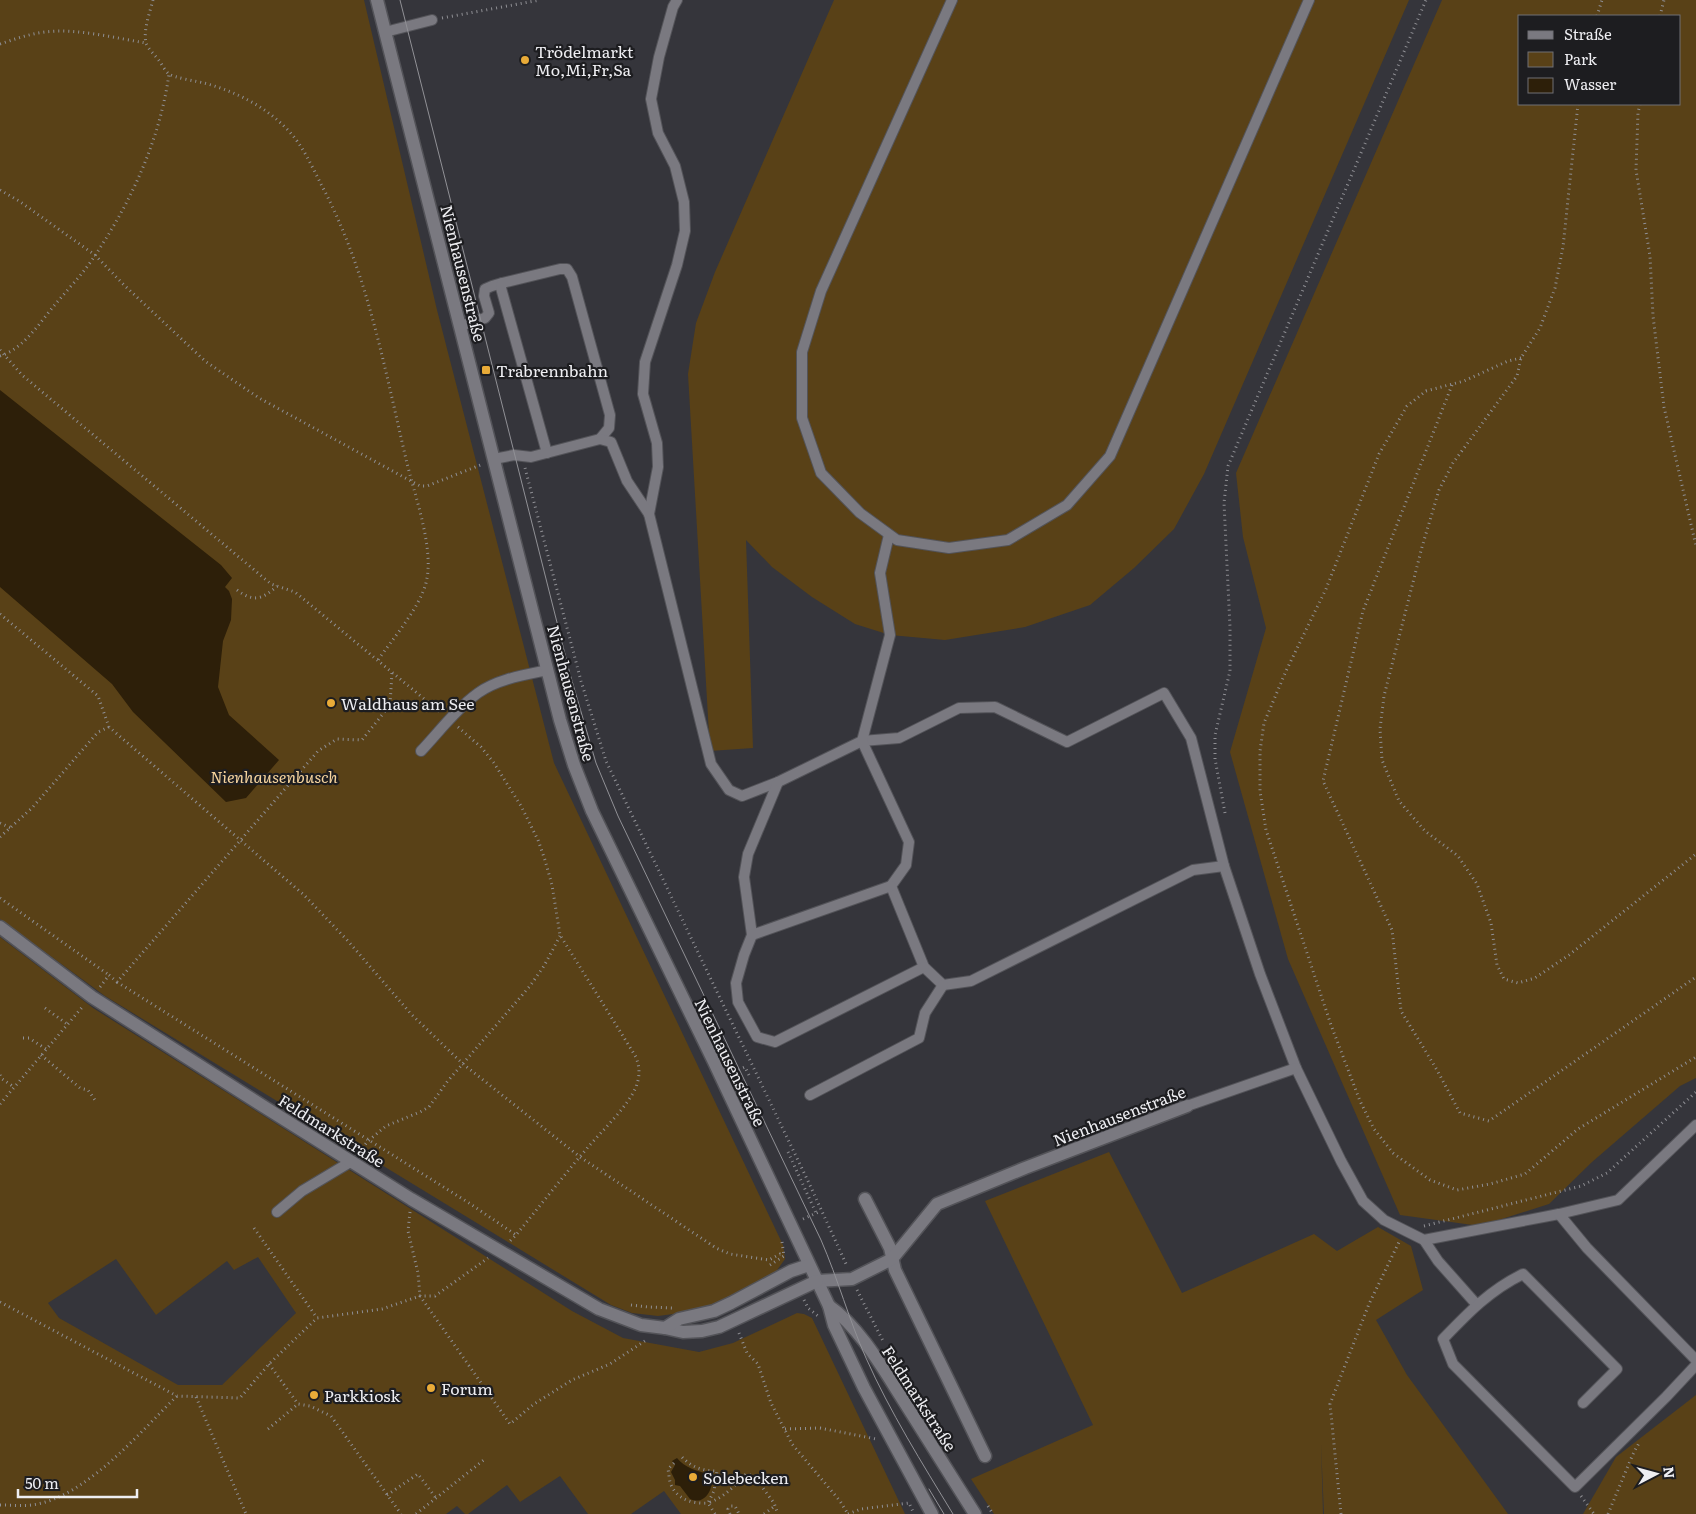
<svg xmlns="http://www.w3.org/2000/svg" width="1696" height="1514" font-family="Literata,serif">
	<style>
		.green { fill: #594117; fill-rule: evenodd }
		.water { fill: #2d1f09 }
		.lines { fill: none; stroke-linecap: round; stroke-linejoin: round }
		.lane-casing { stroke: #535358; stroke-width: 12 }
		.street-casing { stroke: #535358; stroke-width: 15 }
		.secondary-casing { stroke: #535358; stroke-width: 15 }
		.path { stroke: #8f8f94; stroke-width: 3; stroke-dasharray: 1 4; stroke-linecap: butt }
		.lane { stroke: #7a7980; stroke-width: 10 }
		.street { stroke: #7a7980; stroke-width: 12 }
		.secondary { stroke: #7a7980; stroke-width: 12 }
		.tram { stroke: #919196; stroke-width: 1 }
		.poi-dot { fill: #e9ab38; stroke: #1d1d20; stroke-width: 2 }
		.labels { text-anchor: middle; dominant-baseline: central; stroke-width: 4.5; stroke-linejoin: round; paint-order: stroke }
		.poi-label { font-size: 16px; fill: #eeeef2; stroke: #1d1d20; text-anchor: start }
		.street-label { font-size: 16px; fill: #eeeef2; stroke: #1d1d20 }
		.park-label { font-size: 16px; font-style: italic; fill: #f6d49e; stroke: #1d1d20 }
	</style>
	<rect width="100%" height="100%" fill="#35353b"/>
	<g class="green">
		<path d="M0,0H364L437,310L554,763L783,1245L785,1259L775,1273L727,1299L696,1311L658,1316L632,1313L611,1305L105,996L0,919Z"/>
		<path d="M834,0H1409L1204,474L1174,529L1134,568L1090,605L1025,627L945,640L890,635L855,624L812,597L772,567L746,540L753,748L710,751L688,374L696,323L715,272Z"/>
		<path d="M1442,0H1696V1078L1680,1086L1592,1162L1549,1204L1480,1226L1400,1215L1288,959L1230,752L1266,628L1243,537L1236,473ZM1520,16H1680V104H1520Z"/>
		<path d="M0,937L93,1008L572,1311L623,1338L699,1352L733,1343L797,1313L804,1314L812,1318L905,1514H681L664,1491L631,1514H588L560,1476L520,1502L507,1485L468,1514H465L457,1506L446,1514H0ZM258,1257L296,1313L222,1385H178L59,1318L48,1303L116,1259L156,1315L227,1261L234,1270Z"/>
		<path d="M1109,1152L1182,1293L1314,1234L1337,1251L1378,1227L1411,1246L1423,1290L1376,1320L1407,1375L1508,1514H1324L1321,1444L1323,1514H994L971,1479L1093,1425L985,1201Z"/>
		<path d="M1696,1395V1514H1583L1616,1457Z"/>
	</g>
	<g class="water">
		<path d="M0,390L221,565L232,578L225,587L229,591L232,599L231,620L223,641L218,687L229,715L279,760L246,798L226,802L133,712L112,684L0,587Z"/>
		<path d="M677,1458C684,1467 699,1473 712,1474C714,1488 706,1506 690,1499L680,1486L675,1485V1480L671,1472L675,1465L672,1461Z"/>
	</g>
	<g class="lines">
		<g class="lane-casing">
			<g id="lane">
				<path d="M677,0L673,7L659,57L651,99L658,133L675,166L684,202L685,231L677,265L645,362L643,394L657,443L658,467L649,514L711,764L729,790L742,796L778,782L862,741L899,738L959,708L995,707L1067,742L1164,693L1191,738L1224,866L1260,974L1296,1068L1341,1161L1363,1201L1384,1220L1424,1240L1559,1214"/>
				<path d="M952,0L821,291L802,352V418L821,473L860,513L897,540L949,548L1008,540L1067,505L1110,456L1309,0"/>
				<path d="M385,32L432,20"/>
				<path d="M460,326L485,318L489,313L484,296L485,289L492,286L502,283"/>
				<path d="M547,453L501,288L502,283L560,269H567L572,277L610,415L609,428L600,439"/>
				<path d="M494,459L514,455L531,457L600,439L611,442L627,481L649,514"/>
				<path d="M889,535L880,573L890,635L862,741L909,842L906,865L891,886L924,967L943,985L971,981L1193,870L1224,866"/>
				<path d="M421,751C439,732 456,709 478,693C498,679 524,675 548,670"/>
				<path d="M778,782L748,854L744,877L752,935L744,955L736,983L738,1002L757,1037L775,1042L924,967"/>
				<path d="M752,935L891,886"/>
				<path d="M810,1095L919,1038L925,1013L943,985"/>
				<path d="M1187,1106L1296,1068"/>
				<path d="M1696,1125L1618,1200L1559,1214L1587,1248L1696,1360"/>
				<path d="M277,1212L302,1191L352,1161"/>
				<path d="M1424,1240L1438,1261L1477,1305"/>
				<path d="M1583,1403L1617,1369L1523,1274C1490,1290 1468,1313 1443,1339L1453,1364L1575,1487L1666,1397L1696,1365"/>
			</g>
		</g>
		<g class="street-casing">
			<g id="street">
				<path d="M865,1199L890,1248L895,1270L985,1456"/>
				<path d="M817,1281L852,1279L892,1259L937,1204L1025,1168L1187,1106"/>
			</g>
		</g>
		<g class="secondary-casing">
			<g id="secondary">
				<path d="M377,0L560,720L574,765L592,811L714,1062L829,1306L834,1325L864,1388L932,1514"/>
				<path d="M0,927L92,997L266,1108L411,1199L599,1309L641,1325L665,1328L683,1332L702,1331L719,1327L734,1320L817,1281"/>
				<path d="M829,1306C858,1326 881,1365 900,1395C925,1434 950,1474 975,1514"/>
				<path d="M665,1328L679,1319L714,1311L731,1303L791,1271L809,1265"/>
			</g>
		</g>
		<g class="path">
			<path d="M153,0C150,12 143,30 146,43C148,49 156,56 160,62C162,65 166,72 169,74C175,78 196,81 204,83C238,92 271,109 294,137C306,152 314,171 323,188C368,274 384,366 406,459C414,494 435,549 426,583C420,607 392,640 378,660"/>
			<path d="M1597,16L1602,0"/>
			<path d="M1660,16L1664,0"/>
			<path d="M442,18L540,0"/>
			<path d="M0,44C15,39 29,34 45,32C76,28 115,38 146,43"/>
			<path d="M1578,104L1563,247L1555,288L1540,328L1521,358L1517,376L1453,463L1439,490L1422,547L1384,696L1380,729L1382,760L1399,801L1425,831L1458,856L1477,884L1491,923L1497,965L1504,979L1518,983L1535,978L1569,955L1696,854"/>
			<path d="M1640,104L1638,113L1636,170L1650,256L1653,316L1664,407L1696,546"/>
			<path d="M0,190L19,201L95,255L124,285L205,361L259,398L420,486H427L483,464"/>
			<path d="M0,350L22,375L271,584L295,592L440,712"/>
			<path d="M0,356C23,349 38,325 53,307C67,290 84,273 96,254C132,200 160,139 169,74"/>
			<path d="M1521,358L1508,361L1464,381L1426,391L1407,406L1379,454L1326,589L1286,671L1264,723L1260,751V791L1266,830L1331,1025L1360,1101L1374,1129L1393,1153L1430,1180L1457,1190L1490,1184L1525,1174L1578,1129L1696,1057"/>
			<path d="M1452,385L1363,611L1323,781L1392,930L1401,1011L1437,1070L1460,1113L1489,1121L1696,977"/>
			<path d="M525,468L581,681L606,761L808,1181L847,1266"/>
			<path d="M237,590C253,602 262,600 277,586"/>
			<path d="M0,614L98,696L109,727L304,895L348,941L411,1014L463,1064L580,1157L716,1248L730,1254L769,1260L780,1254L784,1255"/>
			<path d="M458,727L481,747L494,763L521,806L538,840L545,860L552,885L560,935L636,1057C640,1068 640,1076 636,1087C628,1106 603,1130 589,1146C564,1175 540,1206 516,1235L509,1242"/>
			<path d="M1225,813L1215,759V735L1230,671V627L1224,503L1228,466L1426,0"/>
			<path d="M0,823L11,828"/>
			<path d="M0,837L32,808L98,732L109,727"/>
			<path d="M0,898L109,975"/>
			<path d="M117,982L469,1203L516,1235"/>
			<path d="M100,987L109,975L117,982L318,751L337,739L362,740L390,705L392,672"/>
			<path d="M45,1008L67,1024"/>
			<path d="M23,1038H29L46,1049"/>
			<path d="M41,1055L80,1088L88,1090L95,1100"/>
			<path d="M734,1072L745,1067L749,1075"/>
			<path d="M0,1075L2,1079L14,1087"/>
			<path d="M0,1104L84,1005"/>
			<path d="M359,1152L368,1141L386,1126L420,1112L429,1107L447,1082L530,986L544,966L560,936"/>
			<path d="M788,1152L816,1213"/>
			<path d="M410,1212L408,1231L418,1273L420,1296L510,1424L534,1404L572,1380L610,1364L648,1339"/>
			<path d="M803,1219L821,1211"/>
			<path d="M1424,1226L1581,1186L1607,1173L1696,1092"/>
			<path d="M254,1228L317,1318"/>
			<path d="M782,1242L784,1256"/>
			<path d="M770,1265L784,1256"/>
			<path d="M857,1290L884,1343"/>
			<path d="M804,1300L808,1308L818,1316"/>
			<path d="M0,1302L177,1396L240,1398L269,1364L317,1318L382,1309L420,1296H435L488,1258"/>
			<path d="M631,1305L648,1307L672,1308"/>
			<path d="M739,1333L747,1353L758,1364L771,1403L792,1444L840,1501L848,1514"/>
			<path d="M269,1364L298,1404L310,1406L331,1416L401,1514"/>
			<path d="M196,1397L246,1514"/>
			<path d="M268,1429L298,1404"/>
			<path d="M785,1429L820,1428L876,1439"/>
			<path d="M674,1463L668,1469C669,1474 669,1480 671,1485C678,1500 693,1504 708,1503L714,1491L717,1471C702,1471 691,1467 681,1456"/>
			<path d="M387,1495L418,1474L436,1498"/>
			<path d="M1581,1496L1594,1514"/>
			<path d="M0,1505C14,1505 28,1507 42,1503C92,1490 141,1431 177,1396"/>
			<path d="M910,1505L914,1514"/>
			<path d="M988,1506L993,1514"/>
			<path d="M416,1514L485,1459"/>
			<path d="M715,1514L708,1503C725,1497 734,1486 746,1474L754,1476L774,1503L778,1514"/>
			<path d="M730,1514L728,1509L731,1506H735L739,1514"/>
			<path d="M764,1514L775,1506"/>
			<path d="M848,1514L861,1509L909,1503"/>
			<path d="M1341,1514L1330,1404L1369,1304L1400,1240"/>
			<path d="M1608,1514L1633,1454L1639,1443"/>
		</g>
		<use href="#lane" class="lane"/>
		<use href="#street" class="street"/>
		<use href="#secondary" class="secondary"/>
		<g class="tram">
			<path d="M400,0L570,674L596,763L618,816L821,1240C838,1279 849,1320 866,1358C890,1412 922,1463 953,1514"/>
			<path d="M929,1489L944,1514"/>
		</g>
	</g>
	<g class="poi-dot">
		<circle cx="525" cy="60" r="5"/>
		<rect x="481" y="365" width="10" height="10" rx="2.5"/>
		<circle cx="331" cy="703" r="5"/>
		<circle cx="431" cy="1388" r="5"/>
		<circle cx="314" cy="1395" r="5"/>
		<circle cx="693" cy="1477" r="5"/>
	</g>
	<g class="labels">
		<g class="poi-label">
			<text x="535" y="51">Trödelmarkt<tspan x="535" dy="18">Mo,Mi,Fr,Sa</tspan></text>
			<text x="496" y="370">Trabrennbahn</text>
			<text x="341" y="703">Waldhaus am See</text>
			<text x="441" y="1388">Forum</text>
			<text x="324" y="1395">Parkkiosk</text>
			<text x="703" y="1477">Solebecken</text>
		</g>
		<g class="street-label">
			<text transform="translate(464 273) rotate(76)">Nienhausenstraße</text>
			<text transform="translate(572 693) rotate(75)">Nienhausenstraße</text>
			<text transform="translate(731 1062) rotate(64)">Nienhausenstraße</text>
			<text transform="translate(1119 1115) rotate(-21)">Nienhausenstraße</text>
			<text transform="translate(332 1130) rotate(32)">Feldmarkstraße</text>
			<text transform="translate(920 1398) rotate(57)">Feldmarkstraße</text>
		</g>
		<g class="park-label">
			<text x="274" y="776">Nienhausenbusch</text>
		</g>
	</g>
	<rect x="1518" y="15" width="162" height="90" fill="#1d1d20" stroke="#717174"/>
	<rect x="1528" y="31" width="25" height="8" fill="#7a7980" stroke="#717174"/>
	<text x="1564" y="40" font-size="15" fill="#eeeef2">Straße</text>
	<rect x="1528" y="52" width="25" height="15" fill="#594117" stroke="#717174"/>
	<text x="1564" y="65" font-size="15" fill="#eeeef2">Park</text>
	<rect x="1528" y="78" width="25" height="15" fill="#2d1f09" stroke="#717174"/>
	<text x="1564" y="90" font-size="15" fill="#eeeef2">Wasser</text>
	<g transform="translate(1656 1474) rotate(84)" stroke="#1d1d20" stroke-width="4" paint-order="stroke">
	<path d="M0-4L9 19L0 12L-9 19Z" fill="#eeeef2"/>
	<text y="-8" font-size="14" font-weight="bold" text-anchor="middle" fill="#eeeef2">N</text>
	</g>
	<path d="M18 1489v8h119v-8" fill="none" stroke="#eeeef2" stroke-width="2.5"/>
	<text x="25" y="1489" font-size="15" fill="#eeeef2" stroke="#1d1d20" stroke-width="4" paint-order="stroke">50 m</text>
</svg>
